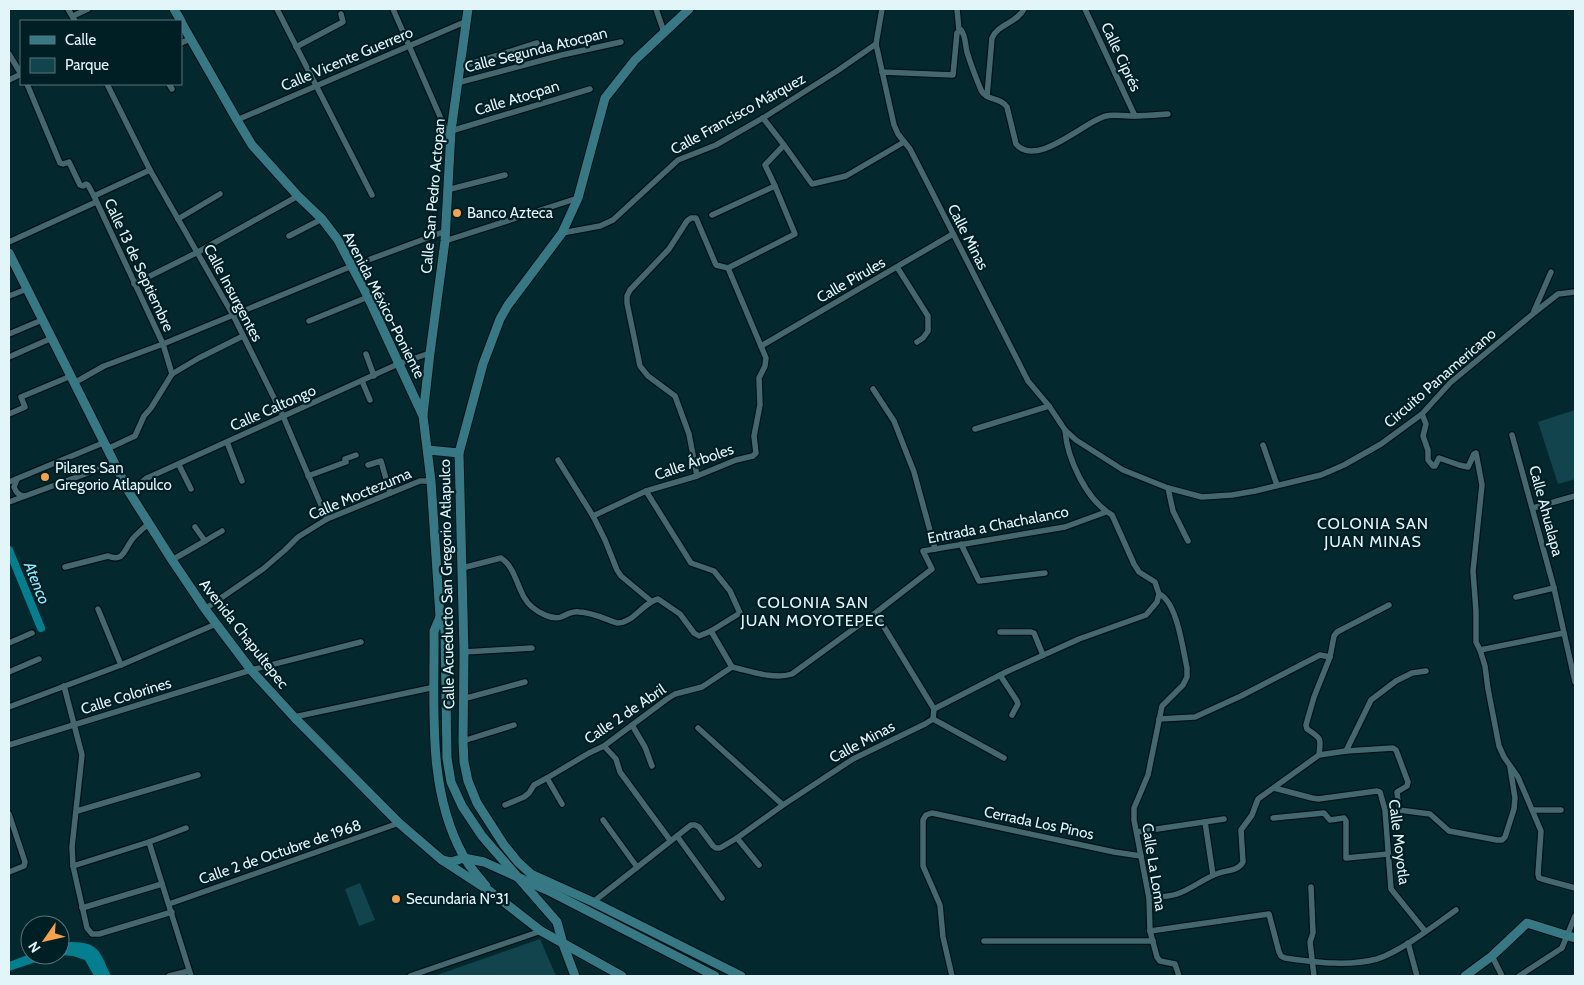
<svg xmlns="http://www.w3.org/2000/svg" width="1584" height="985" font-family="Cabin,sans-serif">
	<style>
		.green { fill: #11444d }
		.water { fill: #037f90 }
		.lines { fill: none; stroke-linecap: round; stroke-linejoin: round }
		.canal { stroke: #037f90; stroke-width: 8 }
		.street-casing { stroke: #001115; stroke-width: 8 }
		.secondary-casing { stroke: #001115; stroke-width: 11 }
		.street { stroke: #44686f; stroke-width: 5.5 }
		.secondary { stroke: #367883; stroke-width: 9 }
		.poi-dot { fill: #f9a04d; stroke: #001f25; stroke-width: 2 }
		.labels { text-anchor: middle; dominant-baseline: central; stroke-width: 4.5; stroke-linejoin: round; paint-order: stroke }
		.street-label { font-size: 15px; fill: #e2f5f9; stroke: #001f25 }
		.poi-label { font-size: 15px; fill: #e2f5f9; stroke: #001f25; text-anchor: start }
		.neighbourhood-label { font-size: 16px; letter-spacing: 1px; fill: #e2f5f9; stroke: #001f25 }
		.water-label { font-size: 16px; font-style: italic; fill: #92ecfd; stroke: #001f25 }
	</style>
	<rect width="100%" height="100%" fill="#03292f"/>
	<g class="green">
		<path d="M1575,410V479L1558,484L1538,422Z"/>
		<path d="M360,883L375,920L359,926L345,889Z"/>
		<path d="M540,939L556,976H434Z"/>
	</g>
	<g class="water">
		<path d="M71,942C100,942 100,953 111,976H94L85,960L73,956L60,955V944Z"/>
		<path d="M30,954L57,955L9,971V962Z"/>
	</g>
	<g class="lines">
		<path class="canal" d="M9,550L41,628"/>
		<g class="street-casing">
			<g id="street">
				<path d="M68,9L75,21"/>
				<path d="M277,9L372,195"/>
				<path d="M393,9L449,137"/>
				<path d="M656,9L664,32"/>
				<path d="M882,9L876,44L894,125L898,134L910,149L929,186L1028,381L1049,406L1065,430L1076,440L1123,470L1168,488L1202,497L1232,495L1255,491L1321,475L1344,465L1381,444L1422,414L1450,383L1534,313L1558,294L1575,292"/>
				<path d="M957,9L959,30"/>
				<path d="M1085,9L1135,116"/>
				<path d="M73,16L88,9"/>
				<path d="M181,43L190,39"/>
				<path d="M296,47L343,22L341,14"/>
				<path d="M9,54L21,74"/>
				<path d="M460,67L537,43"/>
				<path d="M882,72L953,75L957,33L961,30C966,36 965,45 967,52C971,65 976,78 981,90C986,101 1001,97 1007,107L1016,144C1037,169 1086,120 1106,116C1113,114 1122,116 1130,116C1143,116 1156,115 1168,114"/>
				<path d="M9,80L21,74"/>
				<path d="M457,83L562,55L621,42"/>
				<path d="M27,84L60,163L63,164L69,162L80,185L83,186L86,184L88,185L94,196"/>
				<path d="M107,84L150,170L233,315L283,416L327,519"/>
				<path d="M169,84L172,89"/>
				<path d="M987,96L992,38C998,24 1017,23 1024,9"/>
				<path d="M237,120L467,21"/>
				<path d="M451,131L590,89"/>
				<path d="M784,145L812,184L846,176L904,142"/>
				<path d="M150,170L94,196L163,344L352,266L446,231"/>
				<path d="M447,190L505,175"/>
				<path d="M712,215L775,186"/>
				<path d="M178,219L220,194"/>
				<path d="M562,233L600,226L613,220L678,160L716,145L763,118L837,71L876,44"/>
				<path d="M289,236L322,219"/>
				<path d="M445,241L578,198"/>
				<path d="M9,242L96,202"/>
				<path d="M897,267L928,316V331L923,338L917,342"/>
				<path d="M728,268L795,234L775,186L765,165L784,145L763,118"/>
				<path d="M134,284L198,252L298,196"/>
				<path d="M9,296L27,289"/>
				<path d="M1534,311L1551,272"/>
				<path d="M309,321L368,297"/>
				<path d="M9,334L42,320"/>
				<path d="M761,346L953,234"/>
				<path d="M366,354L374,376"/>
				<path d="M9,357L52,338"/>
				<path d="M362,381L370,400"/>
				<path d="M74,383L104,366L163,344L172,374"/>
				<path d="M873,389L894,421L914,472L935,549"/>
				<path d="M9,414L25,407L21,397L71,376"/>
				<path d="M1422,414L1426,424L1423,436L1428,450V460L1433,466H1435L1439,458L1459,465L1468,467L1474,454L1476,453L1482,485L1473,571L1476,611V642L1480,650L1485,666L1488,689L1499,746L1504,757L1518,777L1541,831L1538,874L1539,878L1542,879L1575,888"/>
				<path d="M975,429L1049,406"/>
				<path d="M1065,430C1067,458 1086,500 1112,515L1134,564L1139,572L1155,582L1159,594C1177,601 1183,650 1187,668V677L1183,685L1162,706L1148,775L1134,808V820L1149,898L1150,931L1157,957L1160,961L1175,964L1179,976"/>
				<path d="M1512,435L1554,588L1575,682"/>
				<path d="M227,442L242,481"/>
				<path d="M1263,445L1277,485"/>
				<path d="M107,449L135,436L144,416L151,408L172,374L199,358L243,336"/>
				<path d="M558,460L593,516L605,540L617,570L621,576L651,601"/>
				<path d="M179,465L191,489"/>
				<path d="M368,465L381,461L390,493"/>
				<path d="M308,476L346,462L345,459L356,455"/>
				<path d="M697,476L689,434L675,396L648,376L640,366L627,303V296L630,290L669,249L687,221L691,218H696L716,265L728,268"/>
				<path d="M17,479L14,487C16,492 18,495 24,496"/>
				<path d="M9,482L103,443"/>
				<path d="M1168,488L1173,511L1188,541"/>
				<path d="M129,492L147,478L156,474L398,364L430,353"/>
				<path d="M9,502L115,463"/>
				<path d="M1533,508L1575,496"/>
				<path d="M593,516L646,491L697,476L736,460L753,456L756,453L754,436L760,405L759,378L765,366L766,358L728,268"/>
				<path d="M195,527L205,541L222,531"/>
				<path d="M961,544L979,581L1045,573"/>
				<path d="M172,560L205,541"/>
				<path d="M65,567L108,556C123,562 124,551 131,541C135,535 143,529 148,524"/>
				<path d="M462,568L501,558C518,569 517,595 532,607C539,613 552,620 561,617C568,614 572,611 579,612C591,612 605,619 617,623C634,623 642,603 658,599L680,614L694,633L699,636L711,631L740,613L730,591L714,571L691,563L646,491"/>
				<path d="M1516,597L1554,588"/>
				<path d="M98,609L121,665"/>
				<path d="M205,609L263,569L285,550L298,537L327,519L420,481H431"/>
				<path d="M874,614L881,622L934,709"/>
				<path d="M711,631L732,667"/>
				<path d="M1000,632H1031L1034,633L1043,655"/>
				<path d="M9,643L32,633"/>
				<path d="M1480,650L1564,633"/>
				<path d="M464,652L532,648"/>
				<path d="M9,672L39,659"/>
				<path d="M1000,675L1017,701L1018,704L1012,715"/>
				<path d="M64,686L82,755L72,847L73,866L87,928L92,934H99L172,912"/>
				<path d="M463,699L525,682"/>
				<path d="M9,707L121,665L216,624"/>
				<path d="M294,717L435,687"/>
				<path d="M933,719L1004,758"/>
				<path d="M1159,719L1195,717L1241,696L1320,655L1330,657"/>
				<path d="M632,725L645,747L652,766"/>
				<path d="M698,728L783,805"/>
				<path d="M463,741L514,725"/>
				<path d="M9,745L251,670L361,642"/>
				<path d="M604,746L616,759L620,772L670,840"/>
				<path d="M1346,751L1371,700L1396,681L1412,673L1426,671"/>
				<path d="M1319,755C1321,738 1322,739 1307,729L1306,725L1314,697L1330,657L1334,636L1337,632L1389,605"/>
				<path d="M1274,788L1312,798L1318,799L1377,791L1380,792L1385,810L1391,889L1425,931"/>
				<path d="M562,804L547,778L589,753L604,746L667,699L675,694L702,687L732,667C750,671 774,680 792,674L874,614L932,569L923,551L1065,527L1106,512"/>
				<path d="M505,805L524,797L529,793L534,785L547,778"/>
				<path d="M1533,810H1561"/>
				<path d="M77,811L198,775"/>
				<path d="M9,814L25,862L24,866L9,872"/>
				<path d="M1273,818L1324,813L1330,820L1344,818L1346,821V858L1388,854"/>
				<path d="M603,820L637,867"/>
				<path d="M1205,822L1213,875"/>
				<path d="M186,828L149,842L191,976"/>
				<path d="M1137,832L1224,819"/>
				<path d="M677,836L722,898"/>
				<path d="M737,838L759,865"/>
				<path d="M73,866L149,842"/>
				<path d="M1311,887L1313,933L1310,942L1314,976"/>
				<path d="M1149,898C1158,897 1168,897 1177,894C1192,889 1204,878 1219,873C1228,870 1238,871 1243,862L1241,830L1252,815L1258,799L1319,755L1346,751L1393,748L1396,750L1408,782L1407,786L1397,792L1399,810L1430,814L1449,831L1497,840H1502L1505,837L1514,809L1515,798L1510,767"/>
				<path d="M593,902L691,825H695L699,827L713,846L716,848H720L737,838L783,805L853,759L925,724L933,719L934,709L1006,672L1079,639L1146,615L1157,602L1159,594"/>
				<path d="M169,904L399,823"/>
				<path d="M82,908L162,884"/>
				<path d="M1150,931L1269,914L1279,952L1281,956L1285,958C1315,962 1347,967 1377,959C1400,952 1435,925 1456,910"/>
				<path d="M984,941H1153"/>
				<path d="M1408,943L1417,976"/>
				<path d="M1492,956L1502,976"/>
				<path d="M169,976L189,971"/>
				<path d="M410,976L541,931"/>
				<path d="M952,976L943,937L940,905L923,866V820L926,815L932,813L1114,852L1141,856"/>
				<path d="M1519,976L1562,948L1575,916"/>
			</g>
		</g>
		<g class="secondary-casing">
			<g id="secondary">
				<path d="M174,9L181,21"/>
				<path d="M689,9L635,60L605,98L578,198L562,233L508,305L500,319L483,364L459,453L464,652L463,741L464,762L468,781L477,803L504,845L518,862L531,874L593,902L741,976"/>
				<path d="M181,22L237,120L252,145L298,196L322,219L338,240L368,297L423,416L431,481L440,617L445,630L447,758L451,782L462,806L482,836L557,922L563,944L575,976"/>
				<path d="M9,253L129,492L172,560L205,609L251,670L294,717L399,823L442,860L491,892L541,931L622,976"/>
				<path d="M423,415L430,353L445,241L451,131L468,9"/>
				<path d="M428,450L459,453"/>
				<path d="M440,617L434,631C435,705 426,788 463,855C469,867 478,876 486,886"/>
				<path d="M442,860L451,862L464,858L484,862L551,892L715,976"/>
				<path d="M1465,976L1492,956L1527,923L1575,938"/>
			</g>
		</g>
		<use href="#street" class="street"/>
		<use href="#secondary" class="secondary"/>
	</g>
	<g class="poi-dot">
		<circle cx="457" cy="213" r="5"/>
		<circle cx="45" cy="477" r="5"/>
		<circle cx="396" cy="899" r="5"/>
	</g>
	<g class="labels">
		<g class="street-label">
			<text transform="translate(536 50) rotate(-14)">Calle Segunda Atocpan</text>
			<text transform="translate(1121 57) rotate(65)">Calle Ciprés</text>
			<text transform="translate(347 59) rotate(-23)">Calle Vicente Guerrero</text>
			<text transform="translate(517 98) rotate(-17)">Calle Atocpan</text>
			<text transform="translate(738 114) rotate(-29)">Calle Francisco Márquez</text>
			<text transform="translate(433 196) rotate(-85)">Calle San Pedro Actopan</text>
			<text transform="translate(968 237) rotate(63)">Calle Minas</text>
			<text transform="translate(139 265) rotate(65)">Calle 13 de Septiembre</text>
			<text transform="translate(851 280) rotate(-30)">Calle Pirules</text>
			<text transform="translate(233 293) rotate(62)">Calle Insurgentes</text>
			<text transform="translate(384 305) rotate(63)">Avenida México-Poniente</text>
			<text transform="translate(1440 378) rotate(-41)">Circuito Panamericano</text>
			<text transform="translate(273 408) rotate(-24)">Calle Caltongo</text>
			<text transform="translate(694 462) rotate(-19)">Calle Árboles</text>
			<text transform="translate(360 494) rotate(-23)">Calle Moctezuma</text>
			<text transform="translate(1546 511) rotate(75)">Calle Ahualapa</text>
			<text transform="translate(998 525) rotate(-11)">Entrada a Chachalanco</text>
			<text transform="translate(447 584) rotate(-91)">Calle Acueducto San Gregorio Atlapulco</text>
			<text transform="translate(244 634) rotate(52)">Avenida Chapultepec</text>
			<text transform="translate(126 696) rotate(-17)">Calle Colorines</text>
			<text transform="translate(625 714) rotate(-34)">Calle 2 de Abril</text>
			<text transform="translate(862 742) rotate(-28)">Calle Minas</text>
			<text transform="translate(1039 823) rotate(12)">Cerrada Los Pinos</text>
			<text transform="translate(1399 842) rotate(83)">Calle Moyotla</text>
			<text transform="translate(280 852) rotate(-19)">Calle 2 de Octubre de 1968</text>
			<text transform="translate(1154 867) rotate(81)">Calle La Loma</text>
		</g>
		<g class="poi-label">
			<text x="467" y="213">Banco Azteca</text>
			<text x="55" y="468">Pilares San<tspan x="55" dy="17">Gregorio Atlapulco</tspan></text>
			<text x="406" y="899">Secundaria Nº31</text>
		</g>
		<g class="neighbourhood-label">
			<text x="1373" y="523">COLONIA SAN<tspan x="1373" dy="18">JUAN MINAS</tspan></text>
			<text x="813" y="602">COLONIA SAN<tspan x="813" dy="18">JUAN MOYOTEPEC</tspan></text>
		</g>
		<g class="water-label">
			<text transform="translate(37 583) rotate(68)">Atenco</text>
		</g>
	</g>
	<rect width="1584" height="985" fill="none" stroke="#e2f5f9" stroke-width="20"/>
	<rect x="20" y="20" width="162" height="65" fill="#001f25" stroke="#5a757a"/>
	<rect x="30" y="36" width="25" height="8" fill="#367883" stroke="#5a757a"/>
	<text x="65" y="45" font-size="15" fill="#e2f5f9">Calle</text>
	<rect x="30" y="58" width="25" height="15" fill="#11444d" stroke="#5a757a"/>
	<text x="65" y="70" font-size="15" fill="#e2f5f9">Parque</text>
	<g transform="translate(45 940) rotate(236)"><circle r="24" fill="#001f25" stroke="#5a757a"/>
	<path d="M0-4L9 19L0 12L-9 19Z" fill="#f9a04d"/>
	<text y="-8" font-size="14" font-weight="bold" text-anchor="middle" fill="#e2f5f9">N</text>
	</g>
</svg>
